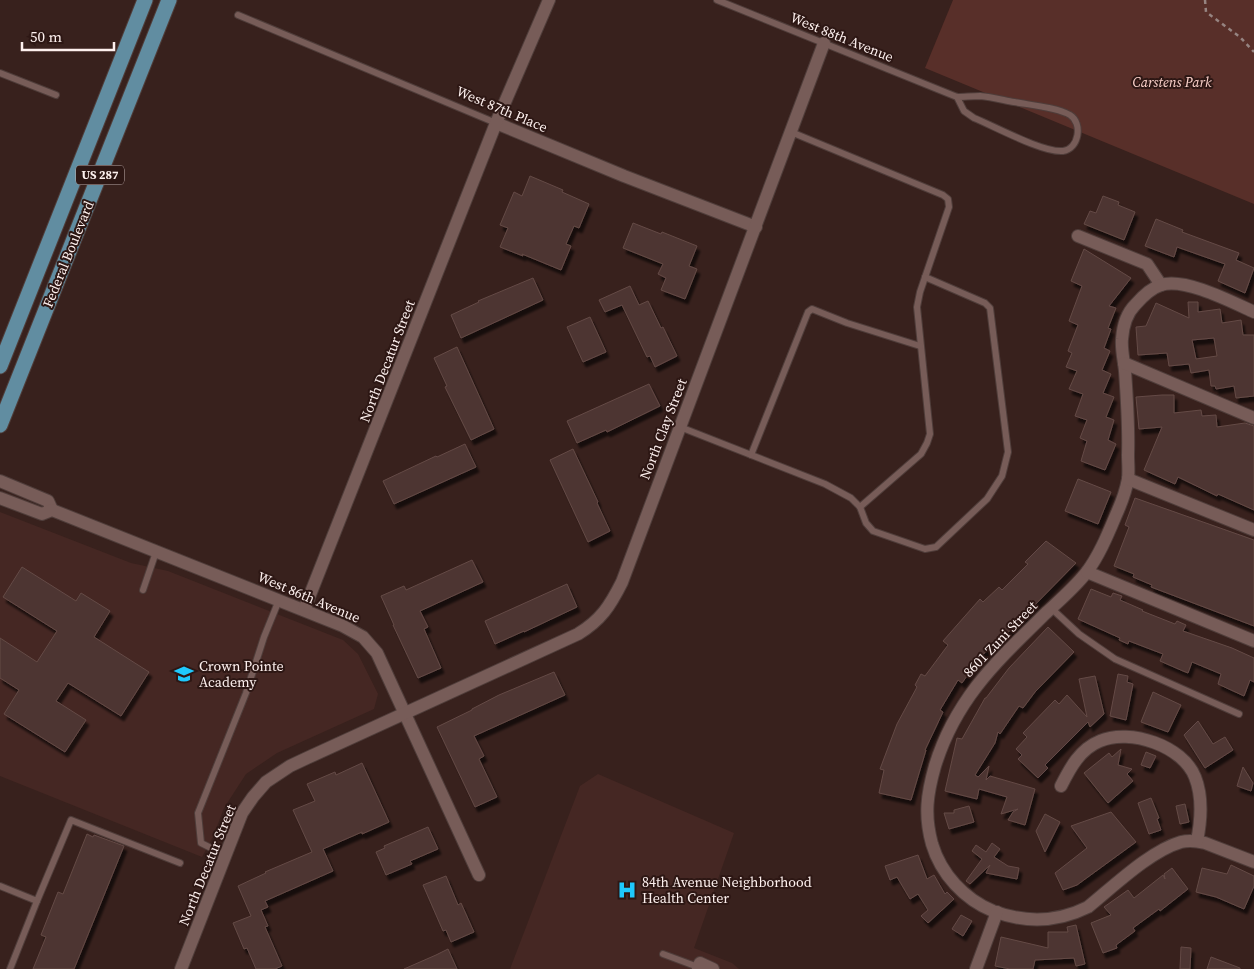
<svg xmlns="http://www.w3.org/2000/svg" width="1254" height="969" font-family="'Source Serif 4',serif">
	<style>
		.built { fill: #452723 }
		.green { fill: #582f29 }
		.building { fill: #4d3531; stroke: #644a46; fill-rule: evenodd; filter: url(#shadow) }
		.lines { fill: none; stroke-linecap: round; stroke-linejoin: round }
		.service-casing { stroke: #4f3d3a; stroke-width: 8 }
		.minor-casing { stroke: #4f3d3a; stroke-width: 14 }
		.primary-casing { stroke: #4f3d3a; stroke-width: 17 }
		.path { stroke: #968481; stroke-width: 2.5; stroke-dasharray: 4 4; stroke-linecap: butt }
		.service { stroke: #775c58; stroke-width: 6 }
		.minor { stroke: #775c58; stroke-width: 12 }
		.primary { stroke: #618da1; stroke-width: 15 }
		.labels { text-anchor: middle; dominant-baseline: central; stroke-width: 4; stroke-linejoin: round; paint-order: stroke }
		.shield { fill: #2d1714; stroke: #bfafad; stroke-width: 1 }
		.shield-label { font-size: 12px; font-weight: bold; fill: #fdf0ee }
		.street-label { font-size: 14px; fill: #fdf0ee; stroke: #2d1714 }
		.park-label { font-size: 14px; font-style: italic; fill: #fed4cd; stroke: #2d1714 }
		.poi-label { font-size: 14px; fill: #fdf0ee; stroke: #2d1714; text-anchor: start }
	</style>
	<defs>
		<filter id="shadow"><feDropShadow dx="3" dy="5" stdDeviation="1" flood-color="#0009"/></filter>
	</defs>
	<rect width="100%" height="100%" fill="#38211d"/>
	<g class="built">
		<path d="M0,512L131,563L168,571L343,640L358,654L378,694L374,709L277,753L246,774L224,808L213,837L202,857L0,776Z"/>
		<path d="M598,774L734,833L694,948L732,963L739,969H510L580,786Z"/>
	</g>
	<path class="green" d="M953,0H1254V204L925,68Z"/>
	<g class="building">
		<path d="M530,176L563,190L562,192L589,204L579,228L574,226L566,244L571,246L561,270L522,254L523,256L500,247L508,228L500,225L514,192L522,196Z"/>
		<path d="M1103,196L1119,202L1118,205L1135,212L1124,240L1084,224L1090,211L1096,213Z"/>
		<path d="M1156,219L1183,230L1182,232L1239,253L1236,260L1254,268L1245,293L1218,281L1225,264L1177,247L1174,257L1145,246Z"/>
		<path d="M633,223L661,234L662,232L697,246L689,266L697,269L685,299L661,290L666,278L658,274L663,264L623,248Z"/>
		<path d="M1084,249L1131,278L1109,306L1116,308L1108,328L1111,329L1104,348L1110,351L1102,370L1111,374L1103,393L1114,397L1106,417L1114,420L1108,440L1116,444L1105,470L1081,461L1087,441L1080,438L1087,420L1075,416L1083,394L1069,389L1077,371L1066,367L1072,353L1068,351L1078,325L1069,321L1082,286L1071,281Z"/>
		<path d="M533,278L543,300L461,338L451,315L479,302L478,301Z"/>
		<path d="M630,286L639,305L648,301L661,328L663,327L677,356L655,367L650,356L647,357L622,305L605,312L599,300Z"/>
		<path d="M1188,302H1198V312L1220,309L1222,323L1241,320L1243,335H1254V396L1236,398L1234,386L1216,389L1215,386H1211L1209,370L1191,373L1189,364L1169,366L1167,353L1138,355L1136,327L1146,326L1156,303L1189,318ZM1214,338L1217,356L1196,359L1192,340Z"/>
		<path d="M590,317L606,352L583,362L567,327Z"/>
		<path d="M457,347L494,429L471,440L445,387L447,386L434,358Z"/>
		<path d="M649,384L660,406L607,432L606,430L577,443L567,421Z"/>
		<path d="M1162,395H1174V413L1201,410L1202,416L1216,415L1217,427L1245,423L1254,426V510L1218,494L1217,496L1178,477L1175,484L1144,470L1162,427L1139,429L1136,397Z"/>
		<path d="M465,444L476,467L394,504L383,481L436,456L437,457Z"/>
		<path d="M573,449L598,502L597,503L610,531L588,542L550,460Z"/>
		<path d="M1078,479L1111,492L1098,524L1065,511Z"/>
		<path d="M1135,498L1254,540V626L1151,587L1152,585L1133,577L1134,574L1114,566L1129,527L1125,525Z"/>
		<path d="M1046,541L1076,563L1025,615L1026,616L1004,636L1002,634L979,659L962,683L958,680L940,710L943,712L925,750H926L911,800L879,793L884,770L880,769L897,724L917,687L915,685L921,674L925,676L948,645L943,641L980,599L983,602L999,587L1002,590L1028,564L1025,562Z"/>
		<path d="M472,560L483,582L420,611L428,627L424,629L441,668L418,678L393,625H394L381,596L404,586L406,590Z"/>
		<path d="M22,567L76,601L81,593L110,611L94,637L149,672L121,716L68,683L56,701L86,720L65,752L4,714L19,690L0,678V638L37,662L57,631L3,597Z"/>
		<path d="M567,584L577,607L524,632V631L495,644L485,621Z"/>
		<path d="M1091,589L1111,597L1113,593L1122,596L1120,600L1143,610L1142,611L1175,624L1177,621L1186,625L1183,631L1232,648L1254,658V682L1250,680L1244,696L1218,684L1221,674L1192,662L1188,673L1183,671L1160,661L1163,654L1129,641L1128,644L1119,640L1120,638L1078,619Z"/>
		<path d="M1048,627L1074,652L1035,692L1023,708L1019,706L1000,734L998,732L995,743L975,775L978,777L989,766L986,780L990,776L1035,789L1025,825L1008,820L1013,812L1018,809L1001,814L1007,797L979,789L977,799L945,791L957,738L962,739L985,698H986L1009,668Z"/>
		<path d="M554,672L565,695L474,736L484,756L479,759L497,797L475,807L437,727L472,710V709L499,695Z"/>
		<path d="M1118,674L1128,676L1127,682L1133,684L1126,720L1110,716Z"/>
		<path d="M1095,676L1104,714L1090,727L1088,722L1045,765L1048,768L1038,778L1018,759L1022,755L1016,749L1027,737L1023,733L1055,700L1059,704L1067,695L1087,717L1079,679Z"/>
		<path d="M1153,692L1181,705L1168,732L1141,722Z"/>
		<path d="M1198,721L1213,744L1225,737L1233,750L1205,768L1184,735Z"/>
		<path d="M1121,749L1118,765L1132,769L1127,774L1133,781L1108,803L1084,773L1109,753L1112,757Z"/>
		<path d="M1146,752L1156,756L1150,768L1141,765Z"/>
		<path d="M362,763L389,822L362,834V832L323,849L333,871L265,901L268,907L261,910L268,926L265,927L282,966L275,969H256L247,948L244,949L233,923L251,916L238,886L266,873L265,872L312,852L293,810L315,801L307,784L335,772L336,775Z"/>
		<path d="M1243,767L1253,783L1251,791L1237,786Z"/>
		<path d="M1151,798L1159,818L1157,819L1161,830L1149,834L1138,803Z"/>
		<path d="M1185,804L1189,822L1180,824L1176,806Z"/>
		<path d="M969,806L974,822L949,829L944,813H954V810Z"/>
		<path d="M1111,812L1136,842L1077,885L1063,890L1055,873L1087,848L1071,826Z"/>
		<path d="M1045,814L1060,822L1045,852L1036,831Z"/>
		<path d="M428,827L438,849L410,861L412,864L386,875L376,852L385,848L384,846Z"/>
		<path d="M87,834L93,837L94,835L124,846L74,969H33L46,937L41,935L58,892L63,894Z"/>
		<path d="M992,843L1000,849L994,857L1008,866L1019,868L1017,879L986,873L990,865L970,884L966,881L982,859L972,851L976,845L986,852Z"/>
		<path d="M918,855L927,879L934,875L945,894L947,892L954,899L928,923L921,916L928,910L918,894L910,899L897,877L890,880L885,866Z"/>
		<path d="M1231,865L1254,876V886L1244,909L1216,897L1196,892L1202,868L1227,874Z"/>
		<path d="M1172,868L1188,889L1160,911L1159,909L1133,928L1135,931L1116,945L1117,948L1103,953L1091,923L1111,915L1104,907L1128,890L1134,898L1163,875L1165,879L1164,874Z"/>
		<path d="M446,876L458,905L461,903L474,932L451,942L446,930L443,931L423,885Z"/>
		<path d="M961,915L972,921L963,936L952,929Z"/>
		<path d="M1076,925L1085,964L1076,966L1074,958L1035,960L1033,969H1010L995,966L1001,937L1048,948V932H1068L1067,927Z"/>
		<path d="M1181,947L1191,948L1190,969H1180Z"/>
		<path d="M448,949L457,969H404L436,955Z"/>
		<path d="M1211,957L1240,968V969H1207Z"/>
	</g>
	<g class="lines">
		<g class="service-casing">
			<g id="service">
				<path d="M717,0L957,97C964,97 972,96 980,96C991,97 1003,100 1014,102C1030,105 1056,107 1070,115C1083,123 1079,149 1063,151C1043,153 994,126 974,118L964,111L957,97"/>
				<path d="M238,15L496,123"/>
				<path d="M0,73L56,95"/>
				<path d="M680,427L825,484L851,498L860,507L921,454L927,443L930,434L917,307L920,292L949,207L948,199L943,195L791,132"/>
				<path d="M751,455L808,312L812,309L847,323L920,346"/>
				<path d="M860,507L866,523L873,531L925,549L936,547L987,499L1002,476L1008,452L990,308L985,303L925,277"/>
				<path d="M143,590L156,552"/>
				<path d="M1051,608L1079,634L1115,659L1239,714"/>
				<path d="M225,855L201,843L198,813L246,693L264,637L279,600"/>
				<path d="M0,886L37,901L71,820L180,863"/>
				<path d="M663,954L698,967"/>
				<path d="M10,969L37,901"/>
			</g>
		</g>
		<g class="minor-casing">
			<g id="minor">
				<path d="M496,123L624,176L756,227"/>
				<path d="M1078,236L1147,264L1161,285"/>
				<path d="M1254,312C1232,302 1184,277 1161,285C1151,288 1142,297 1135,305C1126,314 1123,326 1122,339C1121,349 1124,361 1125,371C1127,399 1129,427 1128,455C1128,463 1129,471 1128,479C1126,490 1121,504 1116,515C1108,534 1099,556 1086,573C1075,587 1060,600 1046,613C997,661 956,698 935,766C927,794 924,815 932,844C941,874 964,899 993,911C1025,923 1058,922 1088,907C1114,886 1150,851 1181,842C1189,840 1197,841 1205,843L1254,862"/>
				<path d="M1124,363L1254,418"/>
				<path d="M1128,479L1254,530"/>
				<path d="M0,481L48,501L52,510"/>
				<path d="M0,498L42,514L52,510L343,626L363,637L377,653L479,875"/>
				<path d="M1087,572L1254,641"/>
				<path d="M304,610L496,123L549,0"/>
				<path d="M1061,786C1070,768 1080,749 1100,741C1130,728 1183,746 1195,777C1203,797 1201,821 1197,841"/>
				<path d="M181,969L242,813L253,797L266,782L290,766L307,758L578,634C601,620 610,606 622,582L824,43"/>
				<path d="M698,969L700,963L713,969"/>
				<path d="M976,969L997,912"/>
			</g>
		</g>
		<g class="primary-casing">
			<g id="primary">
				<path d="M0,366L145,0"/>
				<path d="M0,425L169,0"/>
			</g>
		</g>
		<path class="path" d="M1205,0L1206,12L1240,37L1254,52"/>
		<use href="#service" class="service"/>
		<use href="#minor" class="minor"/>
		<use href="#primary" class="primary"/>
	</g>
	<defs>
		<g id="school-bare" transform="scale(1.5)"><path d="M0-5L7-2L0 1L-7-2ZM-4 1L0 2.5L4 1V4Q0 6-4 4Z" fill="#1fc9fd" stroke="#2d1714" stroke-width="2.5" paint-order="stroke"/></g>
		<g id="hospital-bare" transform="scale(1.5)"><path d="M-5-5h3v3.5h4V-5h3V5h-3V1.5h-4V5h-3Z" fill="#1fc9fd" stroke="#2d1714" stroke-width="2.5" paint-order="stroke"/></g>
	</defs>
	<g fill-rule="evenodd">
		<use href="#school-bare" x="184" y="674"/>
		<use href="#hospital-bare" x="627" y="890"/>
	</g>
	<g class="labels">
		<rect class="shield" x="76" y="165.5" width="48" height="19" rx="4"/>
		<g class="shield-label">
			<text x="100" y="175">US 287</text>
		</g>
		<g class="street-label">
			<text transform="translate(842 37) rotate(22)">West 88th Avenue</text>
			<text transform="translate(502 109) rotate(23)">West 87th Place</text>
			<text transform="translate(68 254) rotate(-68)">Federal Boulevard</text>
			<text transform="translate(387 361) rotate(-69)">North Decatur Street</text>
			<text transform="translate(663 429) rotate(-69)">North Clay Street</text>
			<text transform="translate(309 597) rotate(23)">West 86th Avenue</text>
			<text transform="translate(1000 639) rotate(-46)">8601 Zuni Street</text>
			<text transform="translate(207 865) rotate(-68)">North Decatur Street</text>
		</g>
		<g class="park-label">
			<text x="1172" y="82">Carstens Park</text>
		</g>
		<g class="poi-label">
			<text x="199" y="666">Crown Pointe<tspan x="199" dy="16">Academy</tspan></text>
			<text x="642" y="882">84th Avenue Neighborhood<tspan x="642" dy="16">Health Center</tspan></text>
		</g>
	</g>
	<path d="M22 42v8h92v-8" fill="none" stroke="#fdf0ee" stroke-width="2.5"/>
	<text x="30" y="42" font-size="15" fill="#fdf0ee" stroke="#2d1714" stroke-width="4" paint-order="stroke">50 m</text>
</svg>
